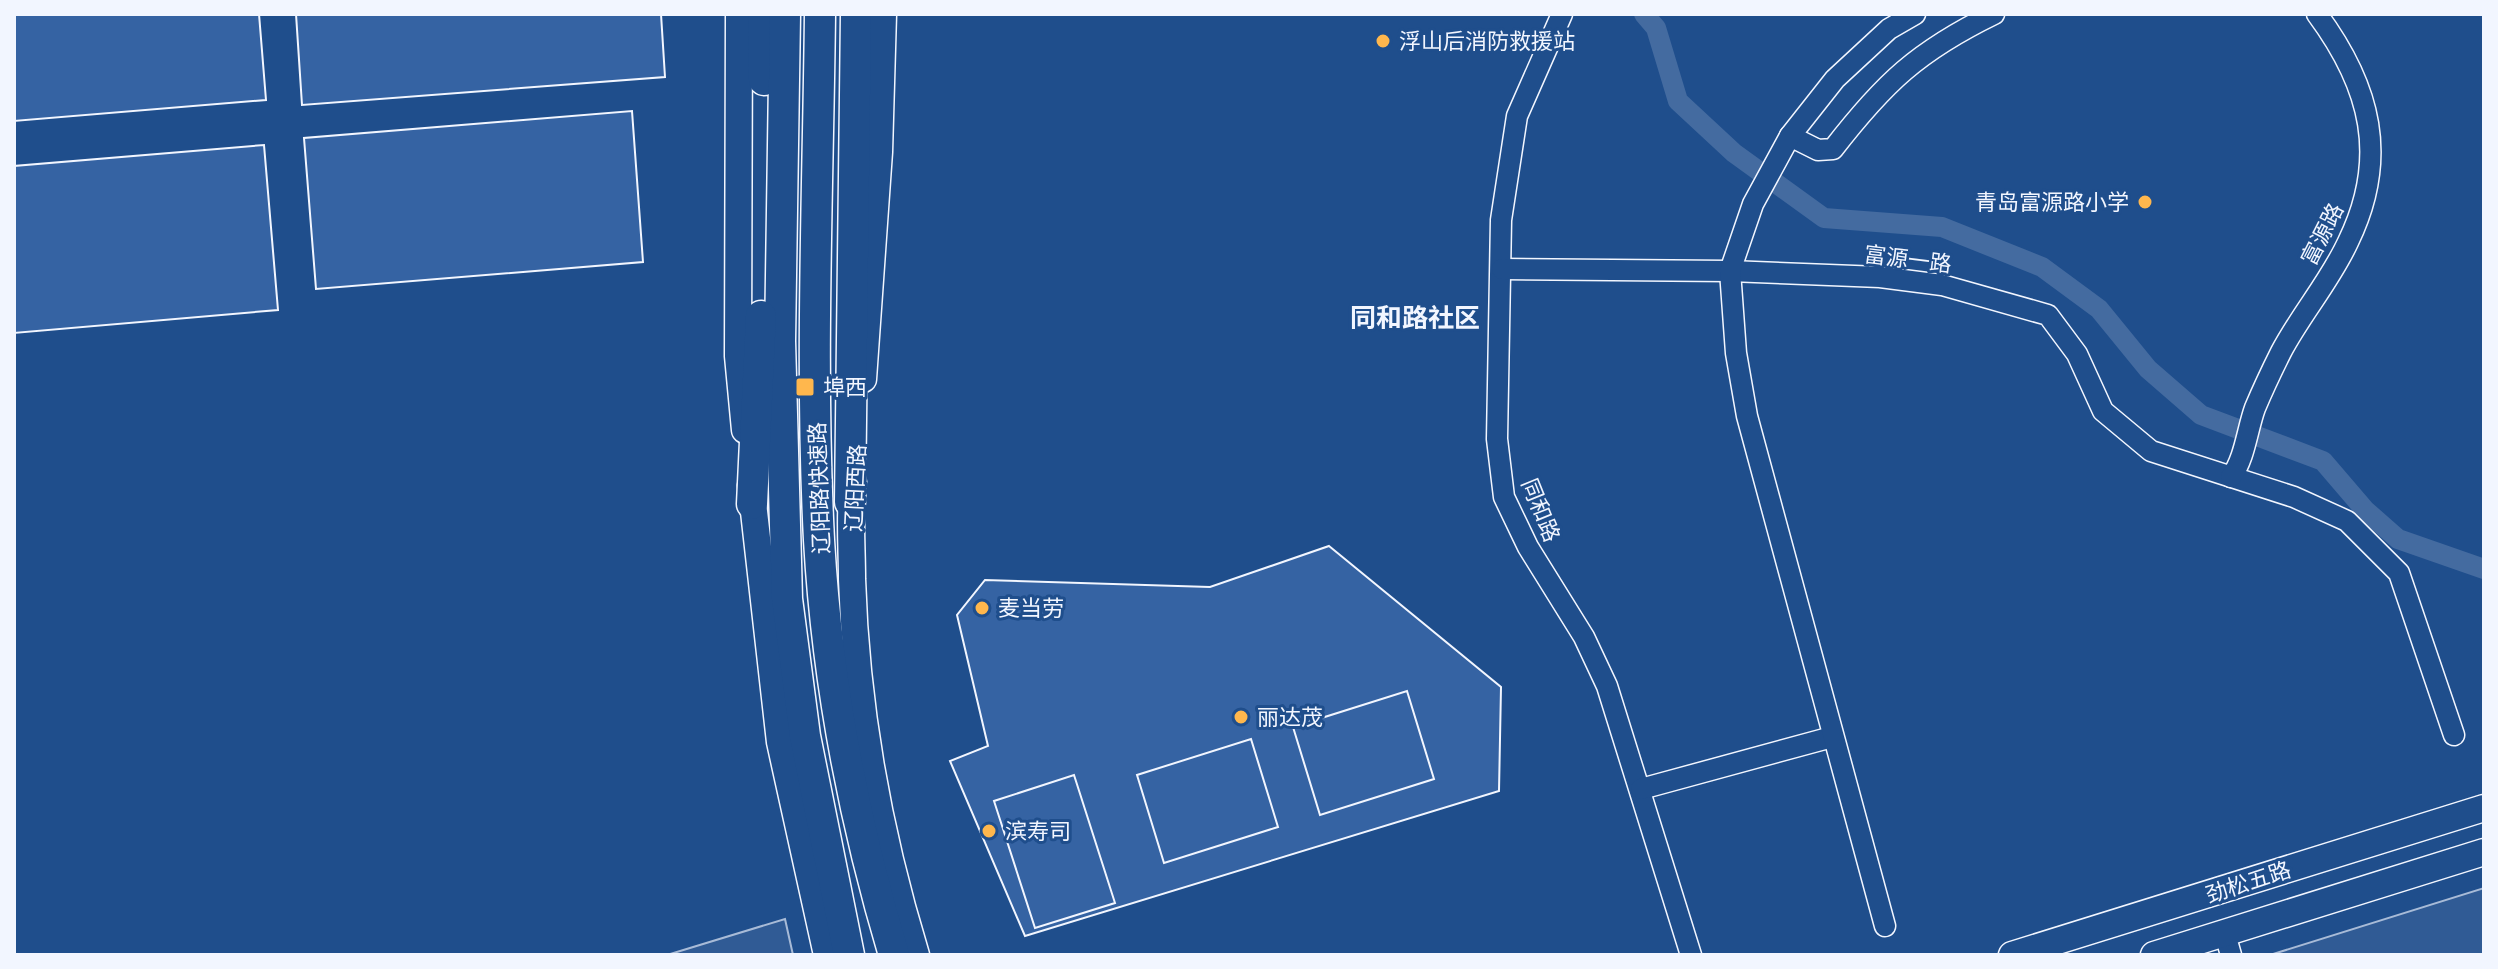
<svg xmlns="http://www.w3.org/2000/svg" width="2498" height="969" font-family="'PT Sans Narrow','Noto Sans SC',sans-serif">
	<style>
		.built { fill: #305b95; stroke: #a8bbd7; stroke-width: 2 }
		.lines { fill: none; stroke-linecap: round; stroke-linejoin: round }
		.canal { stroke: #446ba0; stroke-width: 20 }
		.building { fill: #3563a3; stroke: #f2f6ff; stroke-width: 2 }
		.minor-casing { stroke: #f2f6ff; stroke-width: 23 }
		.major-casing { stroke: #f2f6ff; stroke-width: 29 }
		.highway-casing { stroke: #f2f6ff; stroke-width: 33 }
		.minor { stroke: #1f4e8c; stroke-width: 20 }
		.major { stroke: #1f4e8c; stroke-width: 26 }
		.highway { stroke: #1f4e8c; stroke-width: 30 }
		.poi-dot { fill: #ffb74d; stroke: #1f4e8c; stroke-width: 3 }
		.labels { text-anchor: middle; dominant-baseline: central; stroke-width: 6; stroke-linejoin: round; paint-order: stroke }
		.poi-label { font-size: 22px; fill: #f2f6ff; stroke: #1f4e8c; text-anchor: start }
		.street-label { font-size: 22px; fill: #f2f6ff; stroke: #1f4e8c }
		.quarter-label { font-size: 26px; font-weight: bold; fill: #f2f6ff; stroke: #1f4e8c }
	</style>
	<rect width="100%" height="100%" fill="#1f4e8c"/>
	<g class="built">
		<path d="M2484,888V955H2270Z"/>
		<path d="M785,919L793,955H667Z"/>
	</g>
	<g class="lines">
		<path class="canal" d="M1644,14L1656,28L1678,101L1734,153L1824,218L1942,227L2042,267L2099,309L2148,369L2201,415L2323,461L2365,510L2398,539L2484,569"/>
	</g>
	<g class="building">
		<path d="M14,14H259L266,100L14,121Z"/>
		<path d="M296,14H661L665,77L302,105Z"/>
		<path d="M632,111L643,262L316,289L304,138Z"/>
		<path d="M264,145L278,310L14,333V166Z"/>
		<path d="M1329,546L1501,687L1499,791L1025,936L950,761L988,746L957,615L985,580L1210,587Z"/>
		<path d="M1407,691L1434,779L1320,815L1293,727Z"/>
		<path d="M1251,739L1278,827L1164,863L1137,775Z"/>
		<path d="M1074,775L1115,903L1035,928L994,801Z"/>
	</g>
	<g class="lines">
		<g class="minor-casing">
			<g id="minor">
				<path d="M1562,14L1517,116L1501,220L1497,439L1504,497L1528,547L1584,637L1607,686L1691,955"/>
				<path d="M1790,136L1818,150L1833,149C1884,83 1918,51 1994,14"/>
				<path d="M1502,269L1730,271L1880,277L1942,285L2048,315L2077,354L2103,411L2151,451L2294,497L2347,521L2399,573L2454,735"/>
				<path d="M2231,477C2245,458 2247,430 2255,408C2263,389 2272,370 2281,352C2301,314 2330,281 2348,242C2389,158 2371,87 2317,14"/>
				<path d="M1641,789L1832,737"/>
				<path d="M1885,926L1747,416L1736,353L1730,271L1753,204L1790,136L1835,79L1889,29L1915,14"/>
				<path d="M2225,934L2231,955"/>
			</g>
		</g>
		<g class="major-casing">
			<g id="major">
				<path d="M739,14L738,356L745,430"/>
				<path d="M863,379L879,152L883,14"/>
				<path d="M853,482C849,514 852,547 852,579C856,708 878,831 916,955"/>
				<path d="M751,485L780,742L827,955"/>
				<path d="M2012,955L2484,808"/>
				<path d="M2154,955L2484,852"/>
			</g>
		</g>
		<g class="highway-casing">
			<g id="highway">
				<path d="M763,14L764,80"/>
				<path d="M785,14L780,341L787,599L805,736L849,955"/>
				<path d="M820,14C818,189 810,365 819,540C827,680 854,821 894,955"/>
				<path d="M850,502L856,14"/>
				<path d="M752,504L761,316"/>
			</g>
		</g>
		<use href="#minor" class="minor"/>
		<use href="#major" class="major"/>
		<use href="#highway" class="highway"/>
	</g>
	<g class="poi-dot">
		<circle cx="1383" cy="41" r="8"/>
		<circle cx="2145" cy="202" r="8"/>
		<rect x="795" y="377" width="20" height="20" rx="4"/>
		<circle cx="982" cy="608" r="8"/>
		<circle cx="1241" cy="717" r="8"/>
		<circle cx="989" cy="831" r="8"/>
	</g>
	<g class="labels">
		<g class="poi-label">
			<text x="1399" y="41">浮山后消防救援站</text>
			<text x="2129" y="202" text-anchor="end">青岛富源路小学</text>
			<text x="823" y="387">埠西</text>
			<text x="998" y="608">麦当劳</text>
			<text x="1257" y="717">丽达茂</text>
			<text x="1005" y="831">滨寿司</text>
		</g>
		<g class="street-label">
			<text transform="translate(2322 234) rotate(-63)">富源路</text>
			<text transform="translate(1908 259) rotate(7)">富源一路</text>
			<text transform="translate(819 488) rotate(-92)">辽阳路快速路</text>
			<text transform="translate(855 488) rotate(-87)">辽阳西路</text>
			<text transform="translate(1541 510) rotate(68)">同和路</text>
			<text transform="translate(2248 882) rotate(-18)">劲松五路</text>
		</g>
		<g class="quarter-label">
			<text x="1415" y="317">同和路社区</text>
		</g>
	</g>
	<rect width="2498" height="969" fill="none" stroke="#f2f6ff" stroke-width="32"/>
</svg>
